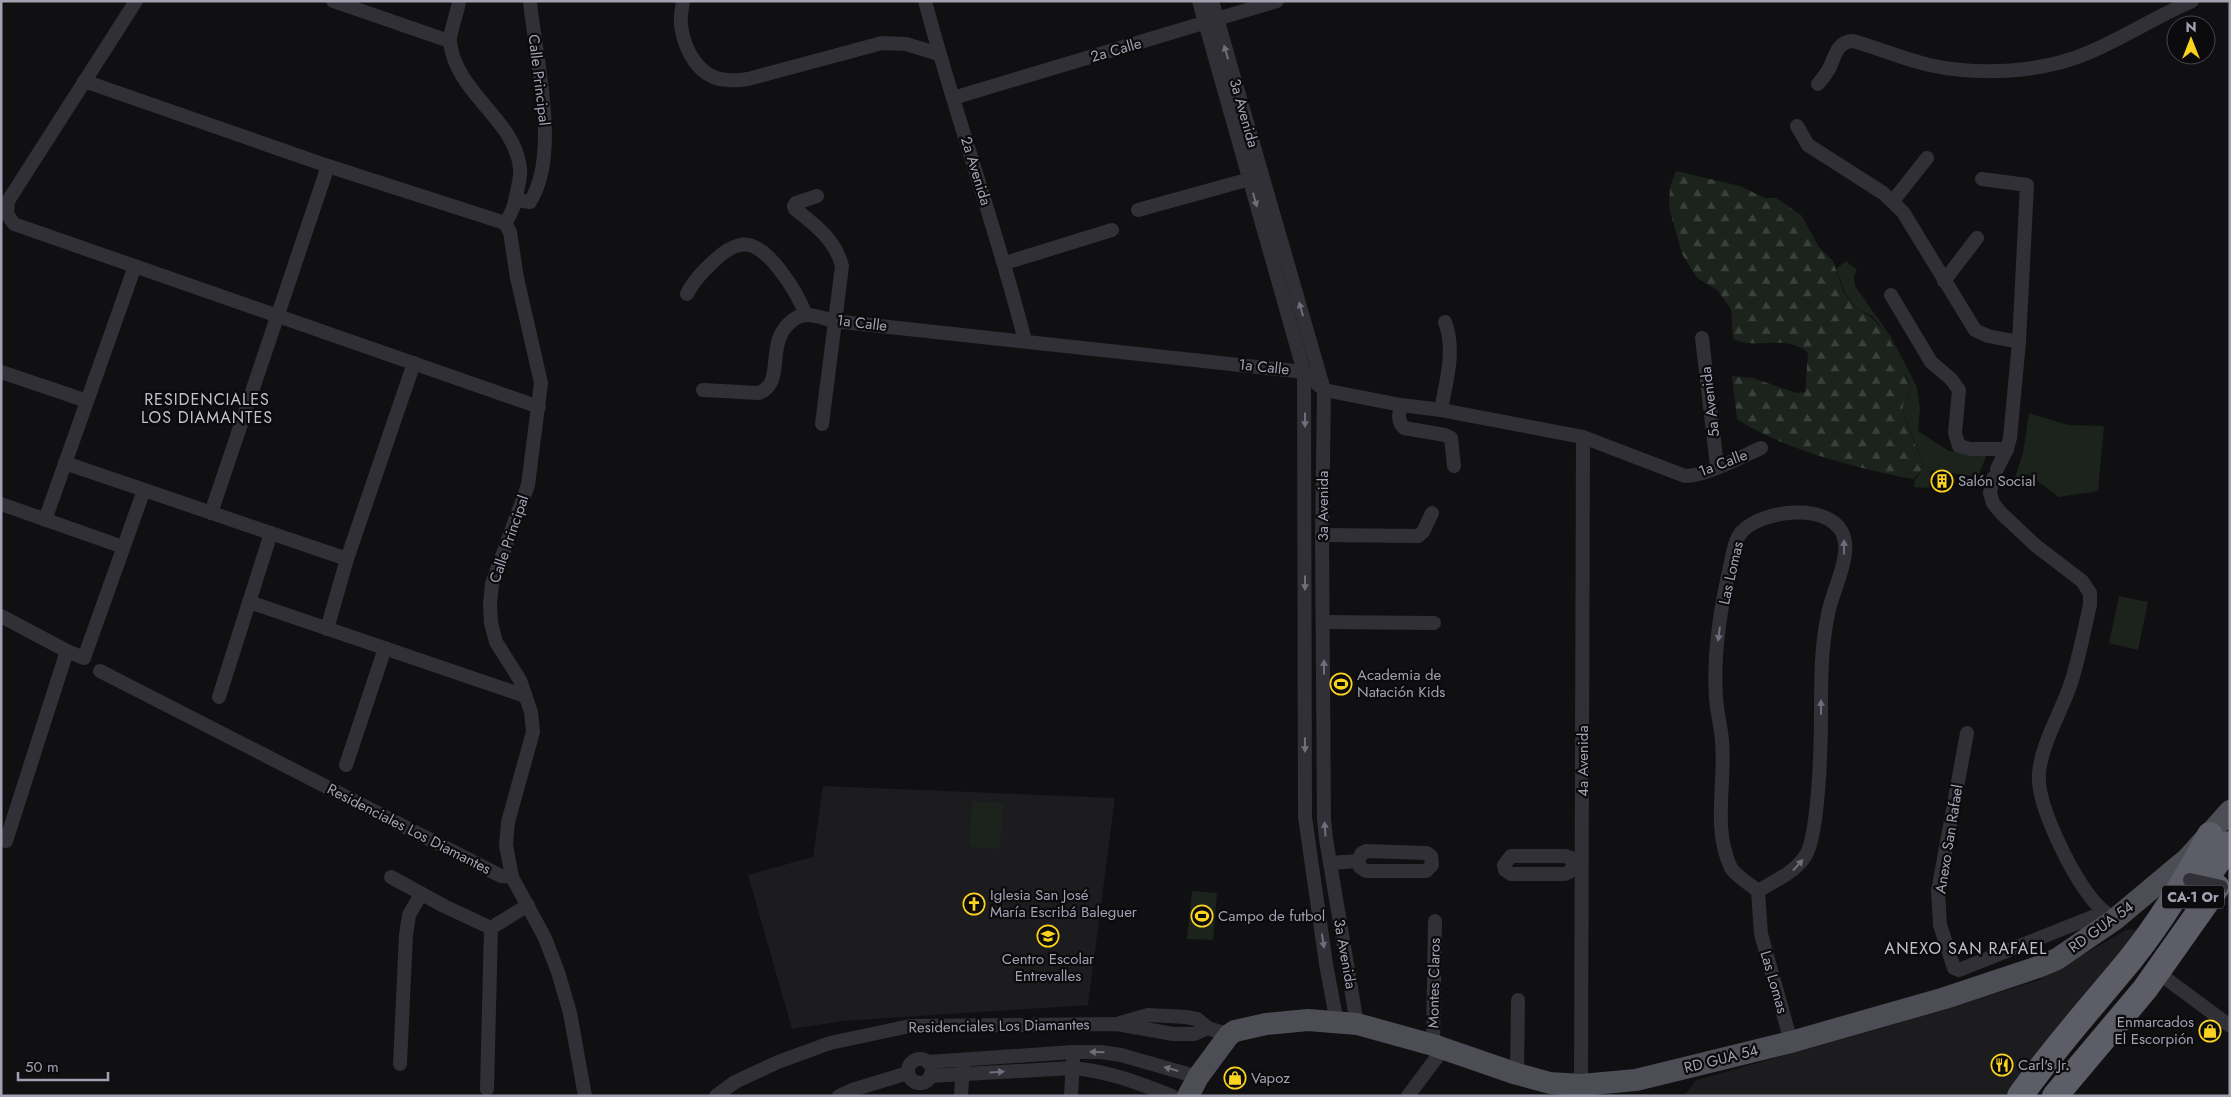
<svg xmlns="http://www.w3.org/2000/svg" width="2231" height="1097" font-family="Jost,sans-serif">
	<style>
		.built { fill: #1c1b1e }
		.green { fill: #1c231d }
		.forest { fill: url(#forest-firs) }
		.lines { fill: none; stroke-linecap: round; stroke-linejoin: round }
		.street { stroke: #303036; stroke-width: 14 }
		.primary { stroke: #4c4d55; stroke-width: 22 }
		.highway { stroke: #5c5d67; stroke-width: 26 }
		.street-bridge { stroke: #303036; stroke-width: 14 }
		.oneway { fill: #6e6f7a }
		.labels { text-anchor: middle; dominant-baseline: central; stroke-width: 4.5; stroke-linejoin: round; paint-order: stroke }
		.shield { fill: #0b0a0c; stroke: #737480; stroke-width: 1 }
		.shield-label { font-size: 14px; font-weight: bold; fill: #a0a2b2 }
		.street-label { font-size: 15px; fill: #a0a2b2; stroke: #0b0a0c }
		.poi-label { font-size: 15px; fill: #a0a2b2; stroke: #0b0a0c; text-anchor: start }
		.neighbourhood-label { font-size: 16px; letter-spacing: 1px; fill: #c1c2ce; stroke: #0b0a0c }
	</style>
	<defs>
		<pattern id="forest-firs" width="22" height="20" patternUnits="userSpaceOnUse" patternTransform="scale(1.25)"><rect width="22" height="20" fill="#1c231d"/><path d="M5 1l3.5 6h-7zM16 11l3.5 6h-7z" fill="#3a403b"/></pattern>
	</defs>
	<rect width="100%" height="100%" fill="#100f11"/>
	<g class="built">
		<path d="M823,786L1115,798L1088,1005L843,1021L792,1029L748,875L813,857Z"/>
		<path d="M2132,929L2138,931L2011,1096H1684L1696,1080L1889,1026L2039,980L2126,930Z"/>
	</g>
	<g class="green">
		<path d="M1846,261L1857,270L1854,277L1855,286L1891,337L1917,387L1920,409L1918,431L1949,451L1987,454L1978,477L1931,470L1929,488L1914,487L1915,480L1924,467C1921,452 1903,419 1903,408C1903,401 1908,395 1911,390L1907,377L1902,371L1894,348L1884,330L1872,316L1856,308L1845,293L1836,269Z"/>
		<path d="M2029,413L2068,425L2104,426L2098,491L2059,497L2028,474L2014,480L2023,453Z"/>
		<path d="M2119,596L2148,602L2138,650L2109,643Z"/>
		<path d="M972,801L1003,803L1000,849L969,847Z"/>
		<path d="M1192,891L1217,893L1213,940L1187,939Z"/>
	</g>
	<path class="forest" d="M1676,171L1740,186L1765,198H1776L1801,215L1819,247L1833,261L1844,293L1856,308L1871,317L1884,330L1894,348L1911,390C1907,395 1903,401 1903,408C1902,418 1920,452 1924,467L1914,479C1861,470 1782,449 1737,419L1732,376L1753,378L1796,393L1805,392L1808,353C1784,333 1760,351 1733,339L1731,309L1717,290L1697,278L1682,254L1669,207L1670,187Z"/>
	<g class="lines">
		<g class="street">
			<path d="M136,1L8,201L7,214L14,224L539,407"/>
			<path d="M333,1L449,41"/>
			<path d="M459,1C458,12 449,33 450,42C456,94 515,119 520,168C521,174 519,181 518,187C515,201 514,211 505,223"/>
			<path d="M683,1C682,9 680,17 681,25C684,50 699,79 728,80C735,81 742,80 748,79L882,43L906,44L939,54"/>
			<path d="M925,1C955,115 996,226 1025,341"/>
			<path d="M1199,1L1304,372L1305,817L1326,964L1337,1023"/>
			<path d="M1212,1L1324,390L1322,535L1324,819L1326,839L1357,1024"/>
			<path d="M84,81L328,166L505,223"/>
			<path d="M1818,84C1822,79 1827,73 1830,67C1835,55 1838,41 1853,41C1878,48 1903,59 1929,65C1980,76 2042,73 2090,52C2125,37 2157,16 2192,1"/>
			<path d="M953,98L1277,1"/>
			<path d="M1797,126L1808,145L1883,193L1903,212L1975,330L1988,336L2019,342"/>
			<path d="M1982,179L2027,185L2019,342L2010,438L2007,449L1997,469"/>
			<path d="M817,196L796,203L794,206L795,209C815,225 835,239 842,266L822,424"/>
			<path d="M516,200L530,202C561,153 535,57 530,1"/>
			<path d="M1893,201L1927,158"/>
			<path d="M1138,210L1250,179"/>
			<path d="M505,223L510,232L517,278L541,383L528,485L492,584L490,604L491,623L496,642L520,680L531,712L533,732L508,822L506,845L512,877L545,938L558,972L570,1013L585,1096"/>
			<path d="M1005,263L1112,230"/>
			<path d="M1944,281L1977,238"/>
			<path d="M687,294C693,281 703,271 714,261C720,255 730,247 740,245C767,239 798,295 806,315"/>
			<path d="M1891,295L1931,362L1951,379L1959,390L1955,433L1959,446L1971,449H2007"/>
			<path d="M1702,338L1717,466"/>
			<path d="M1,372L87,401"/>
			<path d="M703,390L759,393C787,382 763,342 793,320C797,317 802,315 807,315C816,315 826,319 834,321L1304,372L1324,390L1401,405L1441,410L1583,437L1685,476C1707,476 1740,457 1761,448"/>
			<path d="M1401,405C1399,414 1397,420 1404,428L1445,435L1451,438L1454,466"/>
			<path d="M1441,410C1446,381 1456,350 1445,322"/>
			<path d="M65,463L347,559"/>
			<path d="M1993,478L1990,493L1993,503L2001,513L2035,545L2082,581L2090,593V605C2084,631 2079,658 2071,683C2061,713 2042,742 2039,773C2036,805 2072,874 2092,899C2098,907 2106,913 2114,920"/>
			<path d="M1,504L123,547"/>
			<path d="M211,513L328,166"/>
			<path d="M45,520L135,266"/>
			<path d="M1322,535L1418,536L1423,532L1432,513"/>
			<path d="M249,602L525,696"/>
			<path d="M1,616L67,651L84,658L144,490"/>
			<path d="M1324,622L1434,623"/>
			<path d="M327,629L347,559L414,363"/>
			<path d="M100,671L501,876L512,877"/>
			<path d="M219,697L271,533"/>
			<path d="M1967,733L1938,891L1940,925L1954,968L1959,970L2105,912"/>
			<path d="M346,765L385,648"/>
			<path d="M6,841L67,651"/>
			<path d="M1366,851L1427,853L1431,856L1432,865L1426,871H1366L1360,867L1358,861L1362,853Z"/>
			<path d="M1511,856H1565L1571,858L1573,865L1571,871L1565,874H1511L1505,870L1504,865Z"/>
			<path d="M1330,863L1358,861"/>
			<path d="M391,877L444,906L491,928"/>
			<path d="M1758,891C1774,881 1792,874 1804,858C1819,840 1821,742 1821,715C1821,681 1821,647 1828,614C1832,593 1848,562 1845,542C1839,498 1753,509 1738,537C1733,546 1732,560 1729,571C1720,611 1713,656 1716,698C1717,712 1721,727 1722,741C1726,783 1712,828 1731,868C1736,876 1750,884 1758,891L1761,934L1791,1042"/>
			<path d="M2168,980L2230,1026"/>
			<path d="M1120,1023L1148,1015L1186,1017L1197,1019L1208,1028L1229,1035"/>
			<path d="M1433,1045L1435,921"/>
			<circle cx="920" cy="1071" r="12"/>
			<path d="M928,1062L1073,1052H1101L1121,1055L1198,1077"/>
			<path d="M400,1064L406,935L409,915L421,894"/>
			<path d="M1517,1074L1518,1000"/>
			<path d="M930,1076L1072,1068C1108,1071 1139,1083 1172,1096"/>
			<path d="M1581,1085L1583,437"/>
			<path d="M487,1089L491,928L528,905"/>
			<path d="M716,1096L735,1082L778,1062L830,1043L910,1026L1117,1024L1173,1034H1194L1208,1028"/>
			<path d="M839,1096L852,1090L908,1073"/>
			<path d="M961,1096L963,1065"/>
			<path d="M1071,1096L1073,1060"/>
			<path d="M1408,1096L1443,1049"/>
		</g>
		<path class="primary" d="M1188,1096L1198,1077L1229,1035L1235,1031L1266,1024L1308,1020L1357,1024L1433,1045L1517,1074L1550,1083L1581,1085L1636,1080L1791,1042L1945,998L2038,967L2057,959L2114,920L2187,859L2230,811"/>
		<g class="highway">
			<path d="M2192,898L2230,844"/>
			<path d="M2020,1096C2054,1048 2093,1005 2130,960C2161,921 2187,879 2210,835"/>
			<path d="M2055,1096L2145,989L2217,887"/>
		</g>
		<path class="street-bridge" d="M2190,880L2221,887"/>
	</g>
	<defs><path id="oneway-solid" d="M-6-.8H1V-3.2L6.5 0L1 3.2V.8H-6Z" transform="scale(1.25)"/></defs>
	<g class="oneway">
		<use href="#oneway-solid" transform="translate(1226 52) rotate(-106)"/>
		<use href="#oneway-solid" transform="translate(1255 200) rotate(74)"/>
		<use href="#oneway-solid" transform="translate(1301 309) rotate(-106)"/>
		<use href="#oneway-solid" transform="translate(1305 420) rotate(90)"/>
		<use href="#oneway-solid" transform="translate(1844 547) rotate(-89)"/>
		<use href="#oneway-solid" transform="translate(1305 583) rotate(90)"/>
		<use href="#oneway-solid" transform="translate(1719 634) rotate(97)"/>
		<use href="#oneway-solid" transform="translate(1324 667) rotate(-90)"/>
		<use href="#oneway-solid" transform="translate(1821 707) rotate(-90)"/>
		<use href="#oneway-solid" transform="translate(1305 745) rotate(90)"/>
		<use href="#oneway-solid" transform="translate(1325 829) rotate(-94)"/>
		<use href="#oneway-solid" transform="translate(1798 865) rotate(-48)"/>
		<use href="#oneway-solid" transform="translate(1323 941) rotate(81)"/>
		<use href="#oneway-solid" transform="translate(1097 1052) rotate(-179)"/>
		<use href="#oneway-solid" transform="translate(1171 1069) rotate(-164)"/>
		<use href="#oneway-solid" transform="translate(997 1072) rotate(-3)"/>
	</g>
	<defs>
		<g id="building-ring" transform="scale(1.125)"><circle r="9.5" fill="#0b0a0c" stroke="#fad31e" stroke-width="1.5"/><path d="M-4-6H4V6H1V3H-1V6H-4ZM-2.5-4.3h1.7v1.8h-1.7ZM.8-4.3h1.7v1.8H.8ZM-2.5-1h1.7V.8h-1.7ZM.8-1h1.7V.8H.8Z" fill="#fad31e"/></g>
		<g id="stadium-ring" transform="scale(1.125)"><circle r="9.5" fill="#0b0a0c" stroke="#fad31e" stroke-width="1.5"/><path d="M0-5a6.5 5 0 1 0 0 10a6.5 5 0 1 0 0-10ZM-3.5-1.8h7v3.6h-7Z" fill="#fad31e"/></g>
		<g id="church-ring" transform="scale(1.125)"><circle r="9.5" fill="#0b0a0c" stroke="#fad31e" stroke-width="1.5"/><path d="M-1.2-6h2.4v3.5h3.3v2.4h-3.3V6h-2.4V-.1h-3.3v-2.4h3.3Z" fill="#fad31e"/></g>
		<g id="school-ring" transform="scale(1.125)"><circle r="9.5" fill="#0b0a0c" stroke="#fad31e" stroke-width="1.5"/><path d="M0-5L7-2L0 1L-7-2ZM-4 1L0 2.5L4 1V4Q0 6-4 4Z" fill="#fad31e"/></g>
		<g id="shop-ring" transform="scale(1.125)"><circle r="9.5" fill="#0b0a0c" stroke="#fad31e" stroke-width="1.5"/><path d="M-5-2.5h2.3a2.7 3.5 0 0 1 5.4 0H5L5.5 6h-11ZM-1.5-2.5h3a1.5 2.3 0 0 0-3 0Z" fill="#fad31e"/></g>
		<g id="restaurant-ring" transform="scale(1.125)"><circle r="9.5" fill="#0b0a0c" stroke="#fad31e" stroke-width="1.5"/><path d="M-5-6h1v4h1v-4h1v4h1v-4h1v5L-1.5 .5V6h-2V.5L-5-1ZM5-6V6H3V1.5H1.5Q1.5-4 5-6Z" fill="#fad31e"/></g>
	</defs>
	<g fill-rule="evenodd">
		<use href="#building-ring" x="1942" y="481"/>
		<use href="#stadium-ring" x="1341" y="684"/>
		<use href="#church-ring" x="974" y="904"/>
		<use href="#stadium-ring" x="1202" y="916"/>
		<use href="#school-ring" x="1048" y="936"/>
		<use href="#shop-ring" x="2210" y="1031"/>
		<use href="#restaurant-ring" x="2002" y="1065"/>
		<use href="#shop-ring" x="1235" y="1078"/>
	</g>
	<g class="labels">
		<rect class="shield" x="2162" y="885.5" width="62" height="23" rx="4"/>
		<g class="shield-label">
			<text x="2193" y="897">CA-1 Or</text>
		</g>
		<g class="street-label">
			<text transform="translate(1116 50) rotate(-16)">2a Calle</text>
			<text transform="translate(539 80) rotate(83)">Calle Principal</text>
			<text transform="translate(1244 113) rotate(74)">3a Avenida</text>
			<text transform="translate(976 171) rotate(73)">2a Avenida</text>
			<text transform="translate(862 323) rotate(7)">1a Calle</text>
			<text transform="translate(1264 367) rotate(6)">1a Calle</text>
			<text transform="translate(1710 402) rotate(-97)">5a Avenida</text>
			<text transform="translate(1723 463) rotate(-21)">1a Calle</text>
			<text transform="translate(1323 506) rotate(-90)">3a Avenida</text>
			<text transform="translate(509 539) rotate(-71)">Calle Principal</text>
			<text transform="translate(1731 573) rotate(-77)">Las Lomas</text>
			<text transform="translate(1583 761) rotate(-90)">4a Avenida</text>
			<text transform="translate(409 829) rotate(27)">Residenciales Los Diamantes</text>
			<text transform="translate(1949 839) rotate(-81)">Anexo San Rafael</text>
			<text transform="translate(2101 927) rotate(-36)">RD GUA 54</text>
			<text transform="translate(1345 954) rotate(80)">3a Avenida</text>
			<text transform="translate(1774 982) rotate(74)">Las Lomas</text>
			<text transform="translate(1434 983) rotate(-89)">Montes Claros</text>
			<text transform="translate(999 1026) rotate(-1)">Residenciales Los Diamantes</text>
			<text transform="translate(1721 1059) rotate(-14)">RD GUA 54</text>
		</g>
		<g class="poi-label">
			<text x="1958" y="481">Salón Social</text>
			<text x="1357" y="675">Academia de<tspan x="1357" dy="17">Natación Kids</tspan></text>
			<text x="990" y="895">Iglesia San José<tspan x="990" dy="17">María Escribá Baleguer</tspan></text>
			<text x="1218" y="916">Campo de futbol</text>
			<text x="1048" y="959" text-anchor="middle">Centro Escolar<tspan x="1048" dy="17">Entrevalles</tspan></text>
			<text x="2194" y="1022" text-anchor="end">Enmarcados<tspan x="2194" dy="17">El Escorpión</tspan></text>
			<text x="2018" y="1065">Carl's Jr.</text>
			<text x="1251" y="1078">Vapoz</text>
		</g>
		<g class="neighbourhood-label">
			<text x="207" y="399">RESIDENCIALES<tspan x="207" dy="18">LOS DIAMANTES</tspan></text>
			<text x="1966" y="948">ANEXO SAN RAFAEL</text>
		</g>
	</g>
	<rect width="2231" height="1097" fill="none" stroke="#a0a2b2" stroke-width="5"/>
	<g transform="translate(2191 40)"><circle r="24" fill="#0b0a0c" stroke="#47474e"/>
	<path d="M0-4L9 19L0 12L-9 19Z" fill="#fad31e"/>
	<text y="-8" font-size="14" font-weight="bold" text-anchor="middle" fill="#a0a2b2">N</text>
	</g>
	<path d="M18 1072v8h90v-8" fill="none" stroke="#a0a2b2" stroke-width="2.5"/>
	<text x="25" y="1072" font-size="15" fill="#a0a2b2" stroke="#0b0a0c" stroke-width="4" paint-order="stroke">50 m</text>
</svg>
